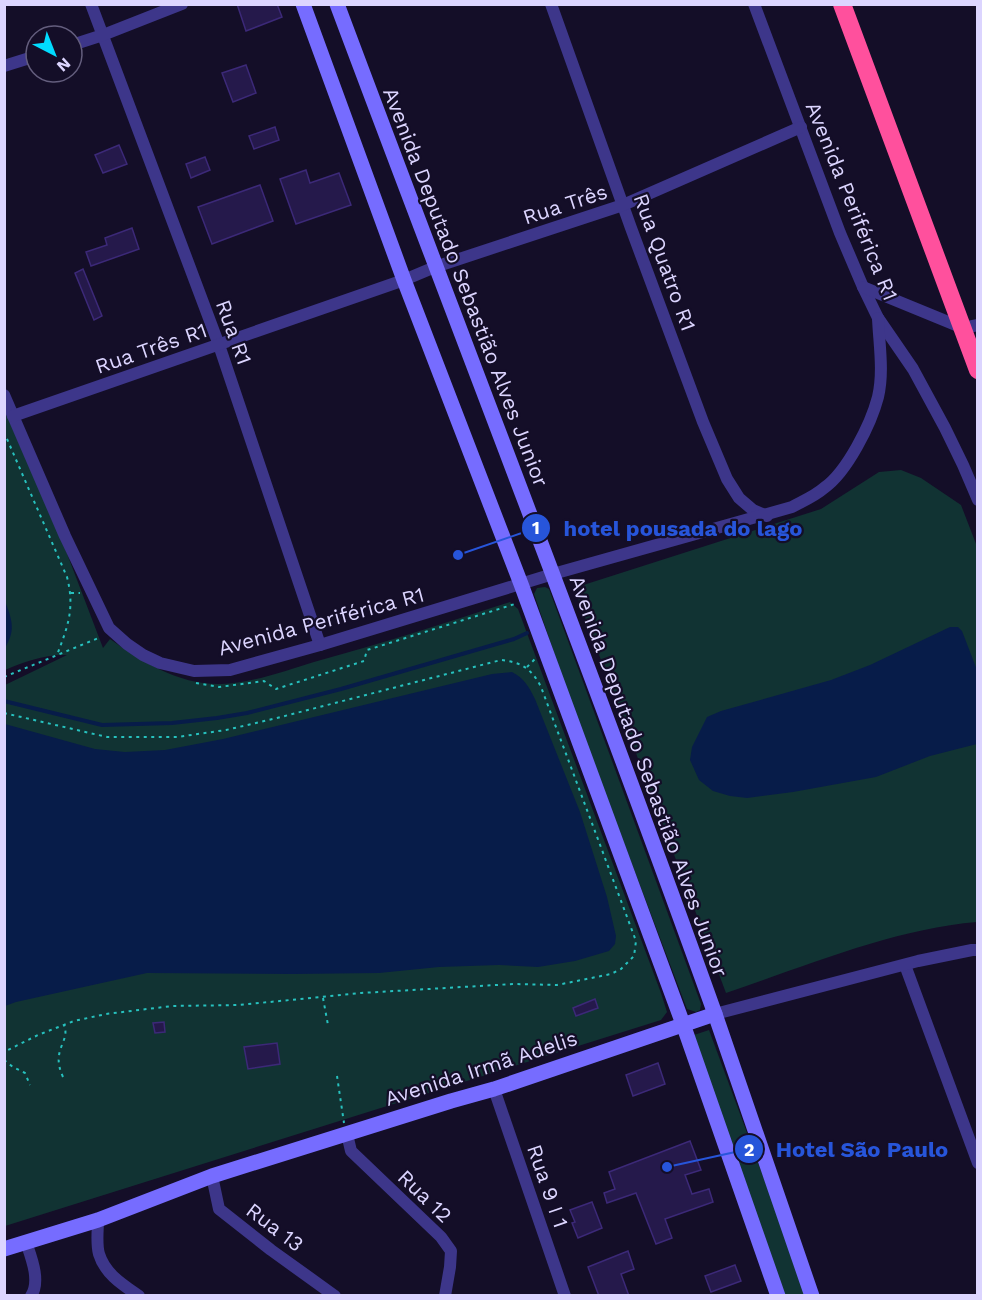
<svg xmlns="http://www.w3.org/2000/svg" width="982" height="1300" font-family="'Work Sans',sans-serif">
	<style>
		.green { fill: #133 }
		.water { fill: #071c49 }
		.lines { fill: none; stroke-linecap: round; stroke-linejoin: round }
		.stream { stroke: #071c49; stroke-width: 4 }
		.building { fill: #25194b; stroke: #3c2978; stroke-width: 1.5 }
		.path { stroke: #27c1be; stroke-width: 2; stroke-dasharray: 3 4.5; stroke-linecap: butt }
		.street { stroke: #3d368a; stroke-width: 12 }
		.secondary { stroke: #766cff; stroke-width: 15 }
		.highway { stroke: #ff509d; stroke-width: 18 }
		.labels { text-anchor: middle; dominant-baseline: central; stroke-width: 4.5; stroke-linejoin: round; paint-order: stroke }
		.street-label { font-size: 21px; fill: #dcd5ff; stroke: #140e28 }
		.leader { fill: none; stroke: #2755da; stroke-width: 2 }
		.callout-dot { fill: #2755da; stroke: #140e28; stroke-width: 2 }
		.mark-label { font-size: 18px; text-anchor: middle; font-weight: bold; fill: #fff }
		.callout-label { font-size: 22px; text-anchor: middle; font-weight: bold; fill: #2755da; stroke: #140e28; stroke-width: 4.5; stroke-linejoin: round; paint-order: stroke }
	</style>
	<rect width="100%" height="100%" fill="#140e28"/>
	<g class="green">
		<path d="M4,409L66,551L103,648L110,639C143,662 179,685 221,684C249,684 288,670 314,662C380,644 445,623 510,602L518,609L661,993L667,1012L661,1020L5,1226V685L67,655C46,654 23,662 5,670Z"/>
		<path d="M901,470L921,478L961,505L978,549L977,922C893,929 806,966 726,993L574,588L821,509L879,472Z"/>
		<path d="M545,587L549,589L701,1004L700,1010L696,1012L687,1009L575,714L534,594L537,588Z"/>
		<path d="M709,1030L807,1295H778L685,1038Z"/>
	</g>
	<g class="water">
		<path d="M5,601C12,620 16,630 5,648Z"/>
		<path d="M950,627H958L962,631L977,670V744L930,756L876,777L793,792L747,798L730,796L713,791L699,780L690,760L692,747L707,717L721,711L831,680L870,665Z"/>
		<path d="M512,672C524,678 529,687 535,699L580,812L607,897L616,936L615,944L609,951L575,961L538,967L499,965L439,967L379,973L293,974L147,973L16,1002L5,1006V724L95,749L125,752L165,750L223,739L492,674Z"/>
	</g>
	<g class="lines">
		<path class="stream" d="M4,701L102,725L172,723L217,718L247,713L341,689L514,639L527,633"/>
	</g>
	<g class="building">
		<path d="M237,4H277L282,17L246,31Z"/>
		<path d="M246,65L256,93L233,102L222,73Z"/>
		<path d="M275,127L279,140L254,149L249,136Z"/>
		<path d="M119,145L127,164L103,173L95,155Z"/>
		<path d="M205,157L210,170L191,178L186,164Z"/>
		<path d="M306,170L310,183L339,173L351,205L296,224L280,179Z"/>
		<path d="M260,185L273,221L212,244L198,207Z"/>
		<path d="M132,228L139,249L91,266L86,252L107,245L105,238Z"/>
		<path d="M83,269L102,316L94,320L75,273Z"/>
		<path d="M595,999L598,1008L576,1016L573,1008Z"/>
		<path d="M164,1022L165,1032L155,1033L153,1023Z"/>
		<path d="M277,1043L280,1064L248,1069L244,1047Z"/>
		<path d="M658,1063L665,1084L633,1096L626,1075Z"/>
		<path d="M690,1141L701,1170L685,1175L692,1194L709,1189L713,1202L665,1219L672,1238L656,1244L636,1193L607,1203L604,1193L615,1189L609,1172Z"/>
		<path d="M592,1202L602,1228L578,1238L572,1223L575,1222L570,1210Z"/>
		<path d="M628,1251L634,1269L621,1274L629,1296H599L588,1267Z"/>
		<path d="M735,1265L741,1281L711,1292L705,1276Z"/>
	</g>
	<g class="lines">
		<g class="path">
			<path d="M4,432L67,577C75,608 68,626 57,655"/>
			<path d="M71,593H80"/>
			<path d="M527,667L536,658"/>
			<path d="M4,677L101,637"/>
			<path d="M196,683L219,687L264,681L276,689L364,661L367,650L515,604"/>
			<path d="M4,713L107,737H177L226,730L277,718L501,660C521,662 532,669 541,687L636,941L634,956L621,969L611,974L557,985L513,984L361,993L239,1005L172,1006L106,1014L74,1021L38,1035L4,1052"/>
			<path d="M323,998L328,1025"/>
			<path d="M4,1060L13,1067L25,1073L30,1085"/>
			<path d="M337,1076L344,1123"/>
			<path d="M63,1077C50,1049 71,1042 64,1025"/>
		</g>
		<g class="street">
			<path d="M91,4L219,345L320,645"/>
			<path d="M551,4L631,228L703,422L727,479L739,498L753,510L767,516"/>
			<path d="M754,4L840,233L863,287L878,318L913,369L945,428L963,465L978,500"/>
			<path d="M72,45L103,35L182,4"/>
			<path d="M4,66L36,56"/>
			<path d="M863,287L963,328L978,325"/>
			<path d="M4,395L65,536L109,628L127,644L143,655L160,663L194,671L230,670L320,645L553,574L792,507C803,501 815,496 824,488C847,472 871,424 878,397C884,372 879,343 878,318"/>
			<path d="M13,416L404,280L435,267L623,205L801,127"/>
			<path d="M905,965L978,1163"/>
			<path d="M715,1014L918,961L972,950H978"/>
			<path d="M494,1089L565,1296"/>
			<path d="M347,1134L351,1151L441,1237L451,1251L450,1267L445,1296"/>
			<path d="M212,1176L219,1209L271,1250L335,1296"/>
			<path d="M98,1220C98,1230 96,1244 99,1254C105,1274 123,1285 139,1296"/>
			<path d="M26,1242C31,1257 41,1281 31,1296"/>
		</g>
		<g class="secondary">
			<path d="M303,4L404,280L521,584L683,1024L778,1296"/>
			<path d="M337,4C463,341 594,676 715,1014C748,1108 780,1202 812,1296"/>
			<path d="M4,1249L98,1220L212,1176L451,1101L494,1089L715,1014"/>
		</g>
		<path class="highway" d="M842,4L978,370"/>
	</g>
	<g class="labels">
		<g class="street-label">
			<text transform="translate(852 201) rotate(68)">Avenida Periférica R1</text>
			<text transform="translate(565 204) rotate(-18)">Rua Três</text>
			<text transform="translate(665 262) rotate(70)">Rua Quatro R1</text>
			<text transform="translate(466 287) rotate(69)">Avenida Deputado Sebastião Alves Junior</text>
			<text transform="translate(234 332) rotate(70)">Rua R1</text>
			<text transform="translate(151 348) rotate(-19)">Rua Três R1</text>
			<text transform="translate(321 621) rotate(-15)">Avenida Periférica R1</text>
			<text transform="translate(649 776) rotate(70)">Avenida Deputado Sebastião Alves Junior</text>
			<text transform="translate(481 1068) rotate(-18)">Avenida Irmã Adelis</text>
			<text transform="translate(548 1186) rotate(71)">Rua 9 I 1</text>
			<text transform="translate(425 1196) rotate(44)">Rua 12</text>
			<text transform="translate(275 1227) rotate(37)">Rua 13</text>
		</g>
	</g>
	<path class="leader" d="M458 555L536 528M667 1167L749 1149"/>
	<g class="callout-dot">
		<circle cx="458" cy="555" r="6"/>
		<circle cx="667" cy="1167" r="6"/>
		<circle cx="536" cy="528" r="15"/>
		<circle cx="749" cy="1149" r="15"/>
	</g>
	<g class="mark-label">
		<text x="536" y="534">1</text>
		<text x="749" y="1156">2</text>
	</g>
	<g class="callout-label">
		<text x="683" y="536">hotel pousada do lago</text>
		<text x="862" y="1157">Hotel São Paulo</text>
	</g>
	<rect width="982" height="1300" fill="none" stroke="#dcd5ff" stroke-width="12"/>
	<g transform="translate(54 54) rotate(138)"><circle r="28" fill="#140e28" stroke="#645e7e" stroke-width="1.5"/>
	<path d="M0-4.5L10 22L0 15L-10 22Z" fill="#01dcff"/>
	<text y="-9" font-size="16" font-weight="bold" text-anchor="middle" fill="#dcd5ff">N</text>
	</g>
</svg>
